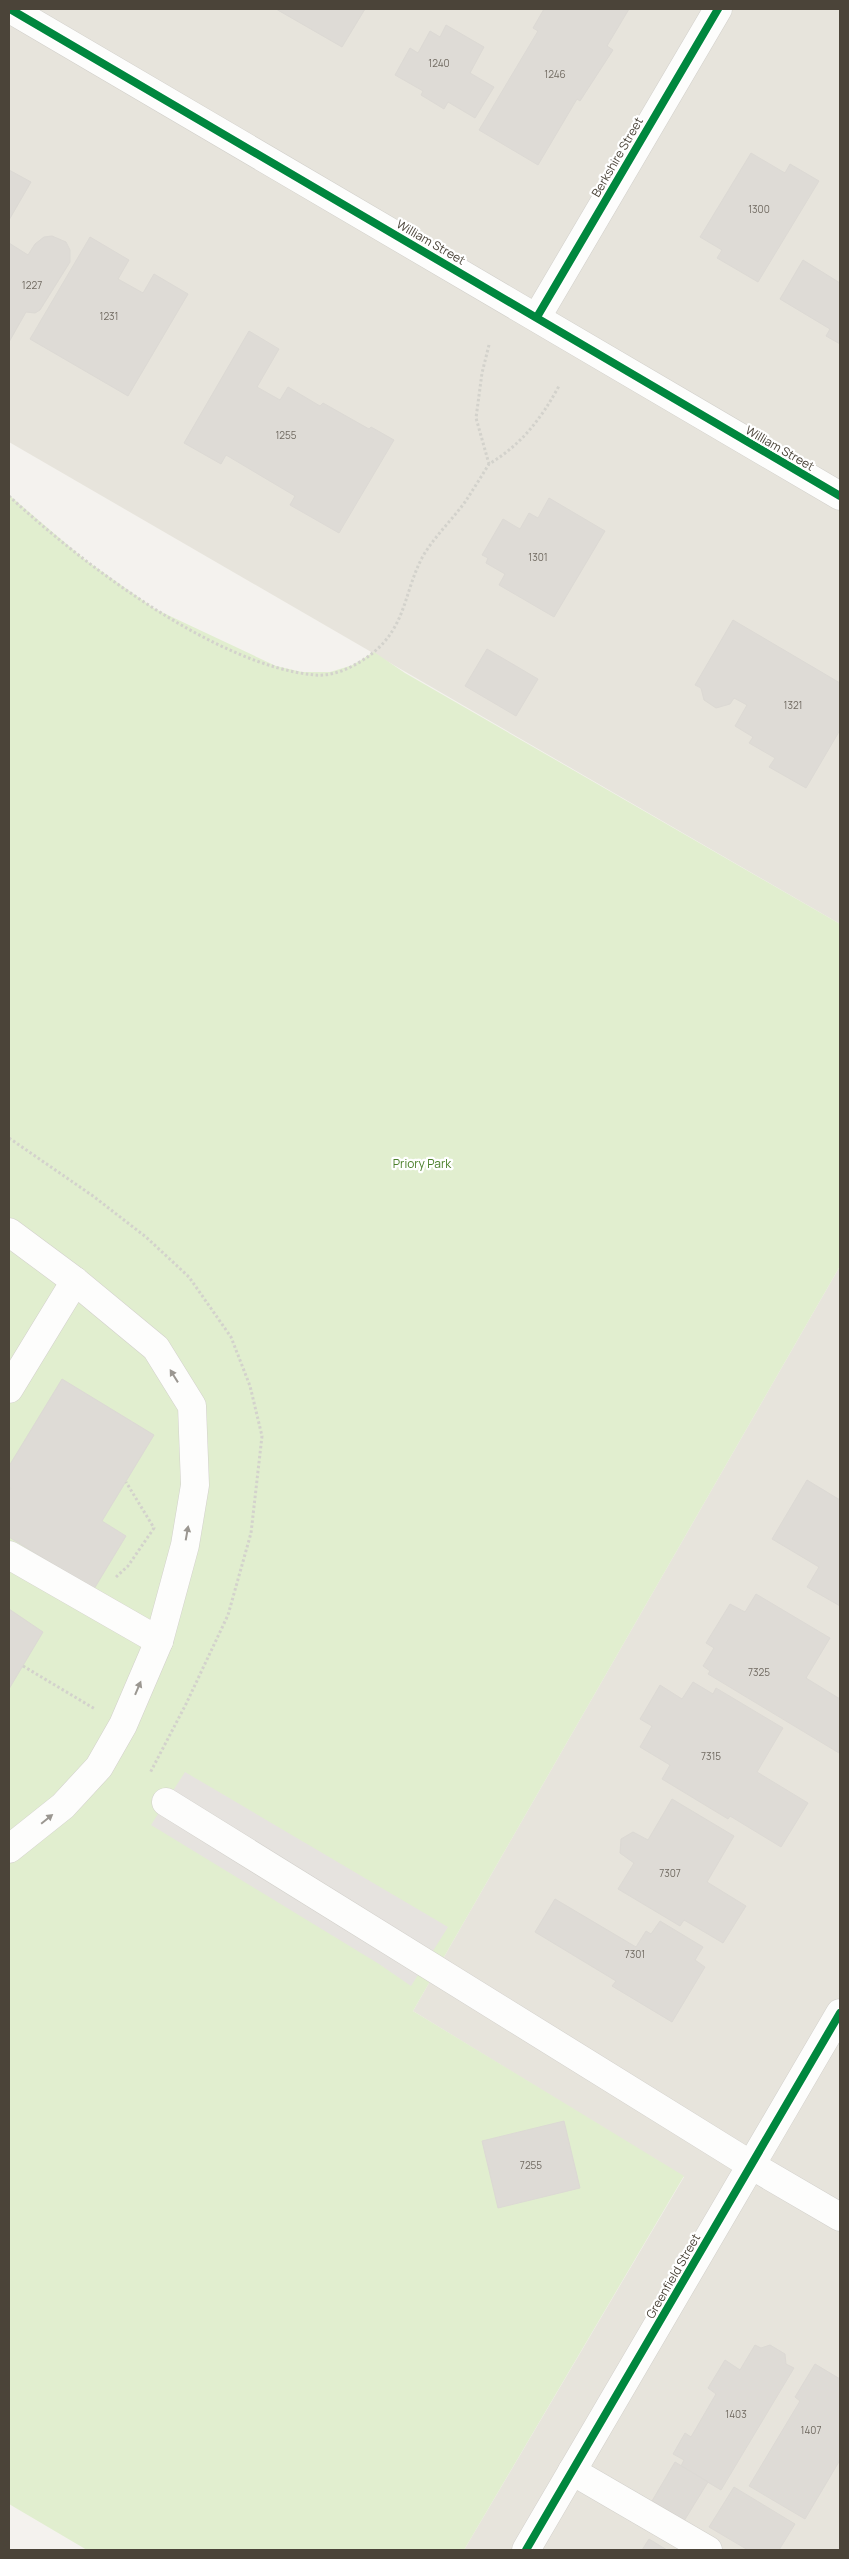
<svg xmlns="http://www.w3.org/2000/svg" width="849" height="2559" font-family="Manrope,sans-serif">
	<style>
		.residential { fill: #e7e4dc }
		.green { fill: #e1eecf }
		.parking { fill: #e6e3df }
		.building { fill: #dedbd6; stroke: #dcd9d4 }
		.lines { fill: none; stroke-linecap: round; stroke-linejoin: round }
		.minor-casing { stroke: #d2d0cb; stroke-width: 29 }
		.path { stroke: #d3d2cc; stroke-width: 3; stroke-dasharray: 2.5 2.5; stroke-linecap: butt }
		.minor { stroke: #fdfdfc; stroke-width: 28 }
		.cycleway-casing { stroke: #fff; stroke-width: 11 }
		.cycleway { stroke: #00873e; stroke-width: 8 }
		.oneway { fill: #9b9791 }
		.labels { text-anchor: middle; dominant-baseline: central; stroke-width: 4.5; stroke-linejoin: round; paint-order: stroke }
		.number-label { font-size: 10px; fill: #706a61 }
		.street-label { font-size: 12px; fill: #4b4439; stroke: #fff }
		.park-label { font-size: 12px; fill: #4a7f2a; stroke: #fff }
	</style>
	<rect width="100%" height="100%" fill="#f4f2ee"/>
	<g class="residential">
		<path d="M9,9H840V924L9,442Z"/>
		<path d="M840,1266V2550H464L684,2177L413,2011Z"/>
	</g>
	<path class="green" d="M9,495L84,559L155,609L276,666L302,672H330L353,665L374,652L405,673L840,924V1266L413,2011L684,2176L464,2550H87L9,2504Z"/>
	<path class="parking" d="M185,1772L448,1927L411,1986L379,1964L151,1825Z"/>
	<g class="building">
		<path d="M276,9H365L342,47Z"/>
		<path d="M544,9H629L607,46L613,50L580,101L577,99L538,165L479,130L538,31L533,28Z"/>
		<path d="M446,25L484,47L470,73L494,87L475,118L448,102L444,109L421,95L423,91L395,75L410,48L418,53L430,31L440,37Z"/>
		<path d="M751,153L785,173L790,164L819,181L758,282L717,258L722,250L700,237Z"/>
		<path d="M9,170L31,182L9,220Z"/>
		<path d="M52,236L66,242L70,250V262L40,310L35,313L26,312L9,342V243L28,255L35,244L44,237Z"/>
		<path d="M90,237L129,260L118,279L143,293L154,274L188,294L128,396L30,339Z"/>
		<path d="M803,260L840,283V344L826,336L830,329L780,299Z"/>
		<path d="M249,331L279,349L257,387L280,400L288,387L320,406L323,403L369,429L371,427L394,440L339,533L290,505L295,496L226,455L221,464L184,443Z"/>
		<path d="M549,498L605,531L554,617L499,585L505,574L486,563L488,558L482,555L503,519L520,529L529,513L538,518Z"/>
		<path d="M733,620L840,683V730L806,788L769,767L775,758L749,743L753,737L735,726L747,705L734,698L730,704L716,708L704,700L701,688L695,685Z"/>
		<path d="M487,649L538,679L516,716L465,686Z"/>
		<path d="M62,1379L154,1435L102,1521L126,1536L94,1589L9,1537V1491L11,1488L9,1487V1466Z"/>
		<path d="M807,1480L840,1500V1606L807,1587L819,1567L772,1539Z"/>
		<path d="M756,1594L830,1638L806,1678L840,1699L839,1753L708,1674L710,1671L703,1666L714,1648L706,1643L730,1604L745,1612Z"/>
		<path d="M9,1609L43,1632L9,1689Z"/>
		<path d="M693,1682L713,1694L716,1688L783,1728L757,1772L808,1803L781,1847L730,1816L728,1819L662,1779L670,1765L640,1747L652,1726L640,1719L660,1685L682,1699Z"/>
		<path d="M672,1799L734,1836L707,1882L746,1906L723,1943L684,1920L680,1926L618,1889L634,1863L620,1853L621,1839L633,1832L648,1840Z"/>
		<path d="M555,1899L636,1947L646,1931L651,1934L660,1921L703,1947L695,1960L705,1967L672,2022L612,1986L616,1981L535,1932Z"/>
		<path d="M564,2121L580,2188L498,2208L482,2141Z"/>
		<path d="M755,2345L761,2348L770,2345L785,2354L786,2364L794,2368L721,2490L681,2466L684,2460L673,2454L685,2433L691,2437L716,2394L708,2388L725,2360L740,2370Z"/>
		<path d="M815,2364L840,2379V2460L805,2519L749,2486L800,2401L795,2397Z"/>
		<path d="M675,2462L708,2482L684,2521L652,2501Z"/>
		<path d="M734,2487L795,2524L779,2550H748L709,2527Z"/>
		<path d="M649,2539L667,2550H642Z"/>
	</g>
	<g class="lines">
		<g class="minor-casing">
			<g id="minor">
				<path d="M10,9L840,496"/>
				<path d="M537,317L718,9"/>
				<path d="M9,1232L75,1281L156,1348L192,1406L195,1485L185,1545L159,1641L123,1725L99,1767L63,1806L9,1849"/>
				<path d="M9,1389L75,1281"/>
				<path d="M9,1555L159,1641"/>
				<path d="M166,1802L751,2165L840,2217"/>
				<path d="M572,2471L708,2550"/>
				<path d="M526,2550L840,2013"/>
			</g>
		</g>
		<g class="path">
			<path d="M489,345L482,373L476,418L489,464C521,445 541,419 559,386"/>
			<path d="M9,496C80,562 216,666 315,675C335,677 358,665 374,652C407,624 404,591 423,556C435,536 451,521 465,502C473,490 481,477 489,464"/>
			<path d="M9,1138L93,1196L146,1237L189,1277L231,1337L250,1386L262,1436L251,1533L228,1615L186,1704L150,1773"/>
			<path d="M116,1577L128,1566L154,1528L126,1482"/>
			<path d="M23,1666L95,1709"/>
		</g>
		<use href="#minor" class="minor"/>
		<g class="cycleway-casing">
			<g id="cycleway">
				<path d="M10,9L840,496"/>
				<path d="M537,317L718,9"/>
				<path d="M526,2550L840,2013"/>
			</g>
		</g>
		<use href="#cycleway" class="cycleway"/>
	</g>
	<defs><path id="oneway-solid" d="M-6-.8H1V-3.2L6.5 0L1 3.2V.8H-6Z" transform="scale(1.25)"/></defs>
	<g class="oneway">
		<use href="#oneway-solid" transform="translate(174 1376) rotate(-122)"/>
		<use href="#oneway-solid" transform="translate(187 1533) rotate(-80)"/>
		<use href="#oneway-solid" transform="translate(138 1688) rotate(-67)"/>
		<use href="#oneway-solid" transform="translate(47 1819) rotate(-39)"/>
	</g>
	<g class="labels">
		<g class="number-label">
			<text x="439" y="63">1240</text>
			<text x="555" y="74">1246</text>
			<text x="759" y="209">1300</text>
			<text x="32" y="285">1227</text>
			<text x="109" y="316">1231</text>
			<text x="286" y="435">1255</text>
			<text x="538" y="557">1301</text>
			<text x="793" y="705">1321</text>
			<text x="759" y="1672">7325</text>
			<text x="711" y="1756">7315</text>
			<text x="670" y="1873">7307</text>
			<text x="635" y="1954">7301</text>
			<text x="531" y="2165">7255</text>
			<text x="736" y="2414">1403</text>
			<text x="811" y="2430">1407</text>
		</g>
		<g class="street-label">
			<text transform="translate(617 157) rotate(-60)">Berkshire Street</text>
			<text transform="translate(431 242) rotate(30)">William Street</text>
			<text transform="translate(780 448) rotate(30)">William Street</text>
			<text transform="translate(673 2276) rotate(-60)">Greenfield Street</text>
		</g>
		<g class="park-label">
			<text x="422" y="1163">Priory Park</text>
		</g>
	</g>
	<rect width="849" height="2559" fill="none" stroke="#4b4439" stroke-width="20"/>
</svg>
